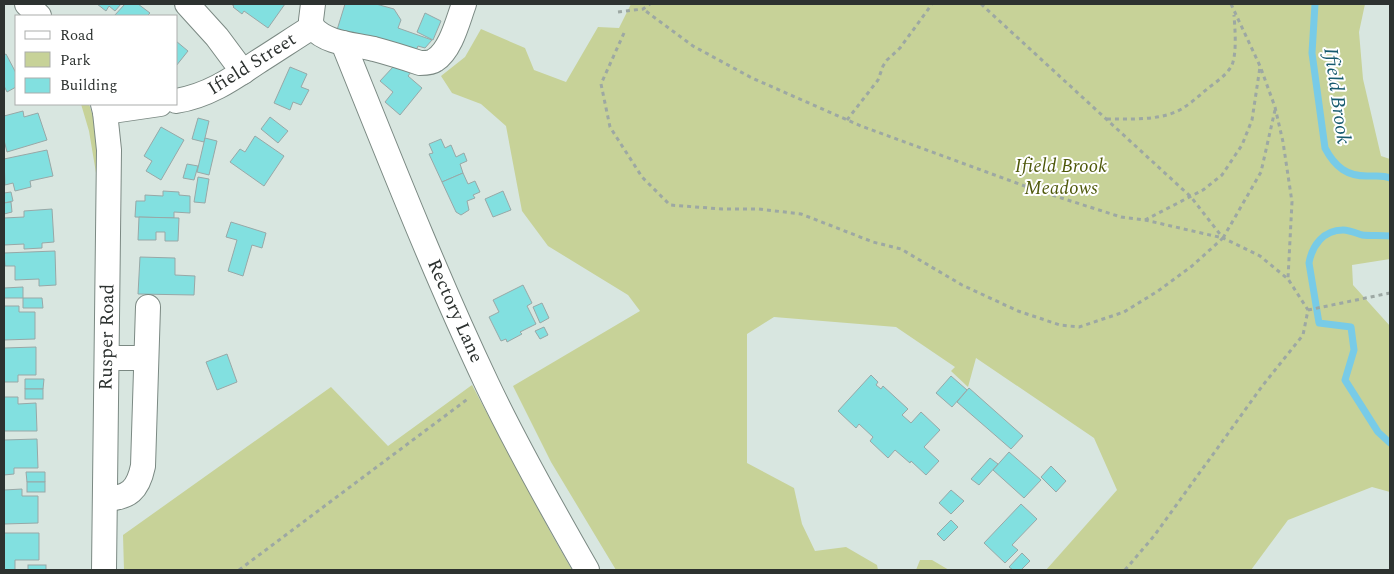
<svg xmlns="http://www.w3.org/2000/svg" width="1394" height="574" font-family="Spectral,serif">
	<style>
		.green { fill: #c7d298 }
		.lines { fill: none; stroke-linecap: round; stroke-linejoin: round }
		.stream { stroke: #78cbe7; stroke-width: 7 }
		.building { fill: #82e0e0; stroke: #98a8a7 }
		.minor-casing { stroke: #7b8983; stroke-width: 26 }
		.path { stroke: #9da8a3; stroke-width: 3; stroke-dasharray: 4 4; stroke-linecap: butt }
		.minor { stroke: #fff; stroke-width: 24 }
		.labels { text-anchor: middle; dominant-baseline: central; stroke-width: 4; stroke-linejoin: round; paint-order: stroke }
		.street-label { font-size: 19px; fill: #2d3230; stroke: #fff }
		.park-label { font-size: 19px; font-style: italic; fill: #4f590b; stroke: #fff }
		.water-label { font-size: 20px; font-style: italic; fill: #165a6e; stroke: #fff }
	</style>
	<rect width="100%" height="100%" fill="#d8e6e0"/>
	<g class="green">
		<path d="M631,4H1365L1359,32L1363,79L1381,156L1390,159V259L1352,265L1353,285L1390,326V492L1372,487L1288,520L1251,570H1046L1117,490L1094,438L976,358L968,387L951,371L955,367L896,327L774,317L747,334V463L794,488L802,524L815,551L846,547L877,565L878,570H616L551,462L513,386L640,311L628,295L548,246L522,211L506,126L481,104L452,93L441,76L465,57L481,29L525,48L534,70L566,82L598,27L619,28Z"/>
		<path d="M81,104H89L96,126L99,143L97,179L89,131Z"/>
		<path d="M472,385L551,533L572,570H124L123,535L331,387L388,446Z"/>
		<path d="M920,560H932L949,570H916Z"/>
	</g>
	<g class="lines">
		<g class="stream">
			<path d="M1315,4L1312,53L1325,148C1335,167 1347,177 1370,176C1378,176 1383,175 1390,178"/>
			<path d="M1390,236C1381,235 1371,236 1362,235C1356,233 1349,230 1343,230C1323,230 1312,246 1309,263L1319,323L1351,327L1354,350L1345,380L1378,432L1390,443"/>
		</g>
	</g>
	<g class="building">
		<path d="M97,4H121L115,11L109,6L106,11Z"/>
		<path d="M125,4H138L150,13L147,16H114Z"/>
		<path d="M231,4H285L268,28L244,11L242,14L233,7L234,6Z"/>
		<path d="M345,4H376L394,9L401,20L398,28L432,40L425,48L418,46L415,53L337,30Z"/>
		<path d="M425,13L441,21L433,40L417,32Z"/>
		<path d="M176,41L188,51L176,66Z"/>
		<path d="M6,54L16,73V87L7,92L4,86V55Z"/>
		<path d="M290,67L307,74L301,87L309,90L301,105L293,102L290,110L274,103Z"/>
		<path d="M393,67L411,72L408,76L422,88L400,115L385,102L393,92L380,81Z"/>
		<path d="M23,111L24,117L38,113L47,140L7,152L4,140V116Z"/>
		<path d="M270,117L288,131L278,143L261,129Z"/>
		<path d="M198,118L209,121L204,142L192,139Z"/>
		<path d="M161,127L184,140L161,180L146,171L152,161L144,156Z"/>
		<path d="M255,136L284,156L264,186L230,162L240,149L245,152Z"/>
		<path d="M205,138L217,141L209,175L197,172Z"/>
		<path d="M441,139L445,148L451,145L456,157L464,153L467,161L460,164L463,173L442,182L429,154L433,153L429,144Z"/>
		<path d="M47,150L53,176L30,181L31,187L15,191L13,183L5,185L4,159Z"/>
		<path d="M187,164L198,166L194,180L183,178Z"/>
		<path d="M463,173L468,184L475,181L480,192L473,195L475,198L467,201L469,210L461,215L456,212L442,182Z"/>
		<path d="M198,177L209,179L205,203L194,202Z"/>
		<path d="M163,191L179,192V195L190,196V213L174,212V218L135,217L136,201H145V195L163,196Z"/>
		<path d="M503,191L511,210L493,217L485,199Z"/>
		<path d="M11,192L13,201L4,203V193Z"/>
		<path d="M11,202L12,212L4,214V203Z"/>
		<path d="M52,209L54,242L42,243V248L24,249V244L4,245V218L24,217V211Z"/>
		<path d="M139,217L179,218L178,241H165V232H156V240H138Z"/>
		<path d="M231,222L266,233L262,248L252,245L243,276L228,271L237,240L226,237Z"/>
		<path d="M55,251L56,285L39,286V279L15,280V266H5L4,253Z"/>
		<path d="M140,257L175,258V275L195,276L194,295L138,294Z"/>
		<path d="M523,285L532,303L527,306L536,324L520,332L522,334L507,342L506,339L501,341L489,317L499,312L493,300Z"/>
		<path d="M23,287V298H4V288Z"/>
		<path d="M23,298H42L43,308H23Z"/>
		<path d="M542,303L549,318L540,323L533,307Z"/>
		<path d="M4,306H19V312H35V339L4,340Z"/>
		<path d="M544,327L548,335L540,339L535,331Z"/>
		<path d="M36,347V375H18V382H4V348Z"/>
		<path d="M227,354L237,382L217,390L206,362Z"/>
		<path d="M871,375L878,382L876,385L881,389L883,386L908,409L902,415L911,423L921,412L940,430L924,447L939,461L926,475L911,461L910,463L895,450L888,458L870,441L873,437L859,424L856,428L838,411Z"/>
		<path d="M951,376L967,390L952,407L936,393Z"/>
		<path d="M25,379H44L43,389H25Z"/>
		<path d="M969,388L1023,436L1011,449L957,402Z"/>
		<rect x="25" y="389" width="18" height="10"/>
		<path d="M4,397H18V404L36,403L37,431H4Z"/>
		<path d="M37,439L38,468H14V474L4,475V440Z"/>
		<path d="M1009,452L1041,480L1024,498L993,470Z"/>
		<path d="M990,458L998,464L979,485L971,479Z"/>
		<path d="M1051,466L1066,481L1056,492L1041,477Z"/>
		<path d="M26,472H45V482H27Z"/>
		<rect x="27" y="482" width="18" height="10"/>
		<path d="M22,489V496H38V523L4,524V490Z"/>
		<path d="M951,490L964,501L951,514L939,503Z"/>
		<path d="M1021,504L1037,519L1012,545L1018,550L1005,563L984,543Z"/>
		<path d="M951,520L958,527L944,541L937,534Z"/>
		<path d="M4,533H39V560H15V570H4Z"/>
		<path d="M1022,553L1030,561L1021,570H1013L1009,567Z"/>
		<rect x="28" y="565" width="18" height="5"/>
	</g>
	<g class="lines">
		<g class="minor-casing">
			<g id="minor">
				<path d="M27,4L39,16"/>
				<path d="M187,4L217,37L243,72"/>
				<path d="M312,27L311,20L313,4"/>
				<path d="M343,43C389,157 434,272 487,384C517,447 552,509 587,570"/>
				<path d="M176,101C207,96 231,80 256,63C275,51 293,39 312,27C327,44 353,44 374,49C389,53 405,58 420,63C425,63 431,63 435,60C451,50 458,20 464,4"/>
				<path d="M103,104L105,112L109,150L104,570"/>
				<path d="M105,112L160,104"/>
				<path d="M107,358H146"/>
				<path d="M105,499C129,498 138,490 143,466L148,307"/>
			</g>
		</g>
		<g class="path">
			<path d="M981,4L1191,197L1223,238L1260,256L1288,279L1308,310L1303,335L1263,385L1154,536L1125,570"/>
			<path d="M1231,4L1260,66L1275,107L1283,142L1292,202L1288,278"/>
			<path d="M618,12L643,9L650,4"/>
			<path d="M624,33L601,84L610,127L642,177L670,205L722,209H759L801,214L873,242L901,249L962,285L1018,311L1060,325L1079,327L1124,312L1158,291L1192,266L1223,238L1145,220L1121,217L1033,189L861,126L752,78L693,46L643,9"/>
			<path d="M1107,119C1130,119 1163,121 1183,108C1191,103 1199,96 1207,89C1216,82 1227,75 1232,65C1237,52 1235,29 1234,15"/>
			<path d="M847,120L878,80L883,66L887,60L900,48L932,4"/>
			<path d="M1145,220L1203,190L1222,175L1242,145L1252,120L1260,67"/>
			<path d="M1223,238L1261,172L1275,110"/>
			<path d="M1308,310L1390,293"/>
			<path d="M239,570L469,398"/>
		</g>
		<use href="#minor" class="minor"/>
	</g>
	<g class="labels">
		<g class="street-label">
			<text transform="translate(252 64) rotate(-32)">Ifield Street</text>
			<text transform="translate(455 311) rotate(66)">Rectory Lane</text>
			<text transform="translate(107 337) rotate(-89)">Rusper Road</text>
		</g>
		<g class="park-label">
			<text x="1061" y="166">Ifield Brook<tspan x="1061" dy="22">Meadows</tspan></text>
		</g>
		<g class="water-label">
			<text transform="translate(1337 96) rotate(82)">Ifield Brook</text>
		</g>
	</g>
	<rect width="1394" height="574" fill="none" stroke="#2d3230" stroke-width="10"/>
	<rect x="15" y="15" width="162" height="90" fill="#ffffff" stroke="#abadac"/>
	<rect x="25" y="31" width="25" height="8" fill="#ffffff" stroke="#abadac"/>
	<text x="60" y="40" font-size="15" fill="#2d3230">Road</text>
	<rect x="25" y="52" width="25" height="15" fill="#c7d298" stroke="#abadac"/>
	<text x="60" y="65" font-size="15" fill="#2d3230">Park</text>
	<rect x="25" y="78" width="25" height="15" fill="#82e0e0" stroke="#abadac"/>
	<text x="60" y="90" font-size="15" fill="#2d3230">Building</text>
</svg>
